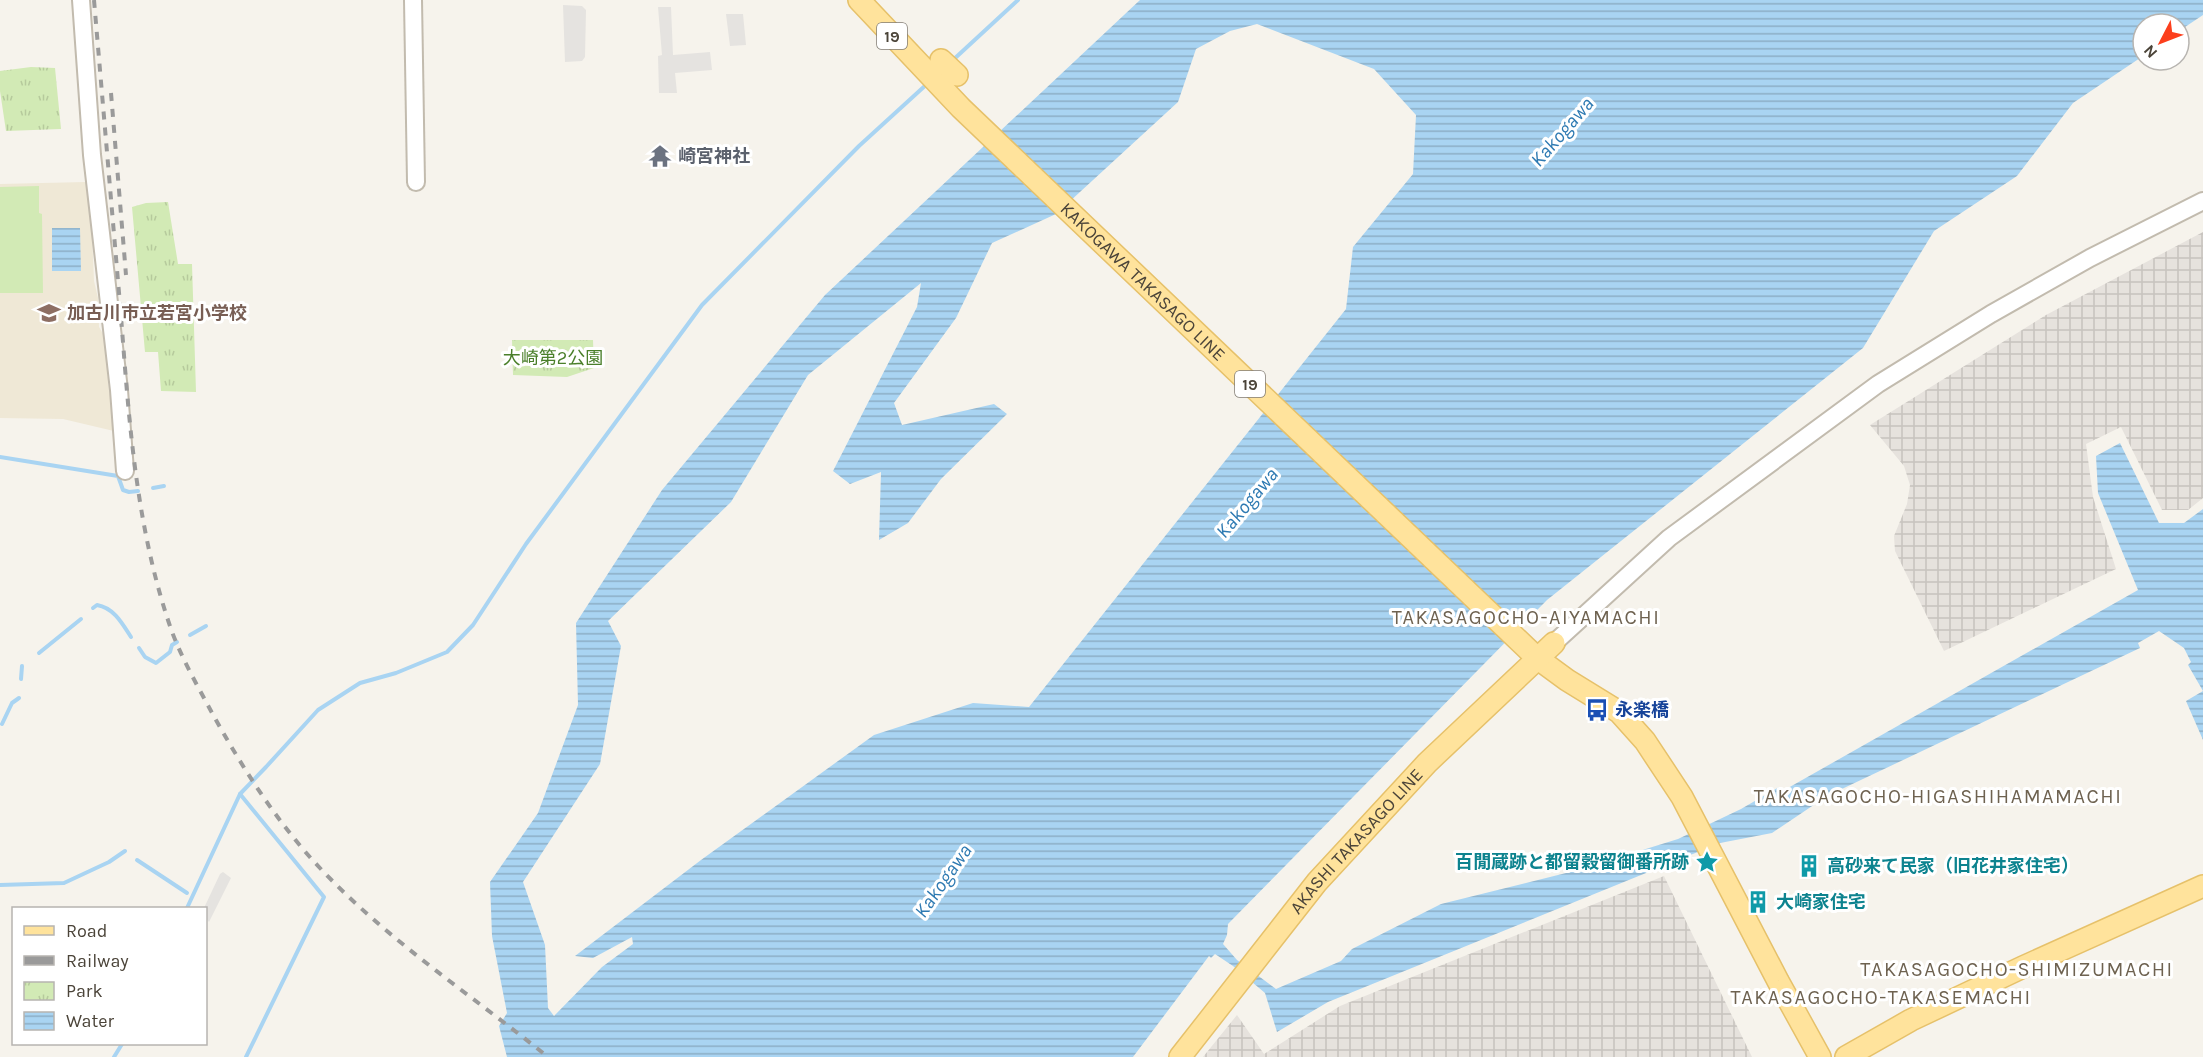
<svg xmlns="http://www.w3.org/2000/svg" width="2203" height="1057" font-family="Karla,'Noto Sans JP',sans-serif">
	<style>
		.industrial { fill: url(#industrial-grid) }
		.education { fill: #efe8d6 }
		.grass { fill: #d2eab5 }
		.park { fill: url(#park-tufts) }
		.parking { fill: #e5e3e0 }
		.water { fill: url(#water-rules); fill-rule: evenodd }
		.lines { fill: none; stroke-linecap: round; stroke-linejoin: round }
		.stream { stroke: #a9d4f2; stroke-width: 4 }
		.minor-casing { stroke: #c2bbae; stroke-width: 20 }
		.major-casing { stroke: #e6c16a; stroke-width: 24 }
		.minor { stroke: #fff; stroke-width: 16 }
		.major { stroke: #ffe39c; stroke-width: 21 }
		.rail { stroke: #9a9a9a; stroke-width: 4; stroke-dasharray: 8 8; stroke-linecap: butt }
		.labels { text-anchor: middle; dominant-baseline: central; stroke-width: 6; stroke-linejoin: round; paint-order: stroke }
		.shield { fill: #fff; stroke: #817c74; stroke-width: 1.5 }
		.shield-label { font-size: 16px; font-weight: bold; fill: #4b4439 }
		.worship-label { font-size: 18px; font-weight: bold; fill: #5b616d; stroke: #fff; text-anchor: start }
		.street-label { font-size: 18px; fill: #4b4439; stroke: #fff }
		.education-label { font-size: 18px; font-weight: bold; fill: #785e54; stroke: #fff; text-anchor: start }
		.park-label { font-size: 18px; fill: #4a7f2a; stroke: #fff }
		.transit-label { font-size: 18px; font-weight: bold; fill: #164399; stroke: #fff; text-anchor: start }
		.culture-label { font-size: 18px; font-weight: bold; fill: #0d838f; stroke: #fff; text-anchor: start }
		.water-label { font-size: 20px; font-style: italic; fill: #2e7ab2; stroke: #fff }
		.neighbourhood-label { font-size: 20px; letter-spacing: 1.5px; fill: #6e6250; stroke: #fff }
	</style>
	<defs>
		<pattern id="industrial-grid" width="8" height="8" patternUnits="userSpaceOnUse" patternTransform="scale(1.5)"><rect width="8" height="8" fill="#e6e2dd"/><path d="M0 4h8M4 0v8" fill="none" stroke="#c7c3be"/></pattern>
		<pattern id="park-tufts" width="24" height="20" patternUnits="userSpaceOnUse" patternTransform="scale(1.5)"><rect width="24" height="20" fill="#d2eab5"/><path d="M3 7l-1-3M5 7V3M7 7l1-3M15 17l-1-3M17 17v-4M19 17l1-3" fill="none" stroke="#b6ca9c"/></pattern>
		<pattern id="water-rules" width="6" height="5" patternUnits="userSpaceOnUse" patternTransform="scale(1.5)"><rect width="6" height="5" fill="#a9d4f2"/><path d="M0 2.5h6" fill="none" stroke="#8caec5"/></pattern>
	</defs>
	<rect width="100%" height="100%" fill="#f6f3ec"/>
	<g class="industrial">
		<path d="M2203,232V498L2188,510H2162L2121,427L2086,444L2093,497L2116,569L1944,651L1895,551L1894,536L1907,504L1910,485L1904,466L1870,425L2046,315Z"/>
		<path d="M1664,876L1752,1057H1203L1237,1015L1264,1054L1340,1006Z"/>
	</g>
	<path class="education" d="M85,182L90,185L94,281L98,298L99,327L105,337L109,391H115L118,432L63,419L0,418V184Z"/>
	<path class="grass" d="M39,186V213L42,214L43,293H0V187Z"/>
	<g class="park">
		<path d="M31,67L55,68L61,129L6,131L0,91V71Z"/>
		<path d="M168,202L178,264H192L196,392L161,391L158,352H145L132,207L146,203Z"/>
		<path d="M512,340H593L594,368L567,377L513,375Z"/>
	</g>
	<g class="parking">
		<path d="M563,5L582,6L586,10L585,57L582,61L565,62Z"/>
		<path d="M658,7H671L673,55L710,52L712,70L675,73L677,93H659L658,56L662,55Z"/>
		<path d="M726,14H743L746,45L730,46Z"/>
		<path d="M223,872L231,878L209,922L206,918V908H204L220,874Z"/>
	</g>
	<g class="water">
		<path d="M1140,0H2203V15L2179,31V24H2143V56L2073,103L2017,176L1934,231L1863,348L1547,600L1228,924L1227,935L1223,944L1237,960L1276,989L1341,961L1352,949L1441,904L1578,870L1678,839L1741,809L1779,787L1781,790L1788,788L2138,590L2098,493L2096,456L2120,443L2159,523H2184L2203,509V740L2186,701L2203,691L2188,665L2191,662L2184,648L2159,631L2138,643L2140,648L1827,796L1772,833L1720,843L1328,1002L1277,1032L1265,993L1233,966L1215,954L1211,958L1209,956L1133,1057H507L499,1026L507,1013L492,936L490,882L538,813L578,705L576,623L662,490L825,295ZM1257,24L1374,69L1416,115L1413,174L1353,247L1346,309L1029,707L973,703L874,735L701,860L575,956L593,958L632,937L633,944L602,967L554,1016L548,1008L545,945L523,882L600,764L621,646L608,621L731,502L808,375L921,283L917,307L833,471L850,484L881,472L879,540L908,523L941,479L1007,414L994,404L902,425L894,403L956,318L992,243L1056,214L1178,102L1196,49L1230,31Z"/>
		<path d="M52,228H80L81,271H52Z"/>
	</g>
	<g class="lines">
		<g class="stream">
			<path d="M953,60L1018,0"/>
			<path d="M0,457L118,476L123,490L129,492L138,491"/>
			<path d="M153,488L164,486"/>
			<path d="M93,608L97,605C114,608 122,623 131,637"/>
			<path d="M190,635L206,626"/>
			<path d="M139,648L145,657L156,663L170,652L172,645L177,642"/>
			<path d="M39,653L81,619"/>
			<path d="M21,679L22,666"/>
			<path d="M2,724L12,703L19,698"/>
			<path d="M240,794L324,897L246,1057"/>
			<path d="M137,860L187,893"/>
			<path d="M0,885L64,883L109,862L125,851"/>
			<path d="M187,908L240,794L266,767L318,710L360,683L396,673L447,652L473,625L526,544L702,305L859,146L927,84"/>
			<path d="M114,1057L122,1044"/>
		</g>
		<g class="minor-casing">
			<g id="minor">
				<path d="M81,0L92,155L119,390L125,471"/>
				<path d="M413,0L416,182"/>
				<path d="M1554,643L1669,538L1878,384L1991,314L2090,258L2203,201"/>
			</g>
		</g>
		<g class="major-casing">
			<g id="major">
				<path id="s1" d="M859,0L961,108L1537,658L1567,680L1619,712L1645,741L1682,797L1778,981L1820,1057"/>
				<path d="M941,60L957,75"/>
				<path id="s2" d="M1180,1057L1317,882L1427,763L1554,643"/>
				<path d="M1846,1057L1911,1020L2023,967L2203,886"/>
			</g>
		</g>
		<use href="#minor" class="minor"/>
		<use href="#major" class="major"/>
		<g class="rail">
			<path d="M94,0C103,105 112,211 121,316C129,421 136,528 171,629C181,657 197,685 211,711C238,760 266,805 302,848C372,930 465,990 548,1057"/>
			<path d="M111,93L126,275"/>
		</g>
	</g>
	<defs>
		<g id="temple-bare" transform="scale(1.8)"><path d="M0-6L5-2H3V0L6.5 2.5H4V6H1.5V3h-3V6H-4V2.5H-6.5L-3 0V-2H-5Z" fill="#6b7280" stroke="#fff" stroke-width="2.5" paint-order="stroke"/></g>
		<g id="school-bare" transform="scale(1.8)"><path d="M0-5L7-2L0 1L-7-2ZM-4 1L0 2.5L4 1V4Q0 6-4 4Z" fill="#8d6e63" stroke="#fff" stroke-width="2.5" paint-order="stroke"/></g>
		<g id="bus-bare" transform="scale(1.8)"><path d="M-5-6H5V4H4V6H2V4H-2V6H-4V4H-5ZM-3.5-4V0h7V-4ZM-3.5 1.2v1.5H-2V1.2ZM2 1.2v1.5H3.5V1.2Z" fill="#1a4fb4" stroke="#fff" stroke-width="2.5" paint-order="stroke"/></g>
		<g id="sight-bare" transform="scale(1.8)"><path d="M0-6L1.8-2.2L6-1.7L2.9 1.2L3.7 5.4L0 3.3L-3.7 5.4L-2.9 1.2L-6-1.7L-1.8-2.2Z" fill="#0f9aa8" stroke="#fff" stroke-width="2.5" paint-order="stroke"/></g>
		<g id="building-bare" transform="scale(1.8)"><path d="M-4-6H4V6H1V3H-1V6H-4ZM-2.5-4.3h1.7v1.8h-1.7ZM.8-4.3h1.7v1.8H.8ZM-2.5-1h1.7V.8h-1.7ZM.8-1h1.7V.8H.8Z" fill="#0f9aa8" stroke="#fff" stroke-width="2.5" paint-order="stroke"/></g>
	</defs>
	<g fill-rule="evenodd">
		<use href="#temple-bare" x="660" y="156"/>
		<use href="#school-bare" x="49" y="313"/>
		<use href="#bus-bare" x="1597" y="710"/>
		<use href="#sight-bare" x="1707" y="862"/>
		<use href="#building-bare" x="1809" y="866"/>
		<use href="#building-bare" x="1758" y="902"/>
	</g>
	<g class="labels">
		<g class="shield">
			<rect x="877" y="23" width="30" height="26" rx="4.5"/>
			<rect x="1235" y="371" width="30" height="26" rx="4.5"/>
		</g>
		<g class="shield-label">
			<text x="892" y="36">19</text>
			<text x="1250" y="384">19</text>
		</g>
		<g class="worship-label">
			<text x="678" y="156">崎宮神社</text>
		</g>
		<g class="street-label">
			<text stroke="none"><textPath href="#s1" startOffset="400">KAKOGAWA TAKASAGO LINE</textPath></text>
			<text stroke="none"><textPath href="#s2" startOffset="279">AKASHI TAKASAGO LINE</textPath></text>
		</g>
		<g class="education-label">
			<text x="67" y="313">加古川市立若宮小学校</text>
		</g>
		<g class="park-label">
			<text x="553" y="358">大崎第2公園</text>
		</g>
		<g class="transit-label">
			<text x="1615" y="710">永楽橋</text>
		</g>
		<g class="culture-label">
			<text x="1689" y="862" text-anchor="end">百閒蔵跡と都留穀留御番所跡</text>
			<text x="1827" y="866">高砂来て民家（旧花井家住宅）</text>
			<text x="1776" y="902">大崎家住宅</text>
		</g>
		<g class="water-label">
			<text transform="translate(1562 132) rotate(-49)">Kakogawa</text>
			<text transform="translate(1247 503) rotate(-50)">Kakogawa</text>
			<text transform="translate(943 881) rotate(-55)">Kakogawa</text>
		</g>
		<g class="neighbourhood-label">
			<text x="1526" y="617">TAKASAGOCHO-AIYAMACHI</text>
			<text x="1938" y="796">TAKASAGOCHO-HIGASHIHAMAMACHI</text>
			<text x="2017" y="969">TAKASAGOCHO-SHIMIZUMACHI</text>
			<text x="1881" y="997">TAKASAGOCHO-TAKASEMACHI</text>
		</g>
	</g>
	<rect x="12" y="907" width="195" height="138" fill="#ffffff" stroke="#b7b4b0" stroke-width="1.5"/>
	<rect x="24" y="926" width="30" height="9" fill="#ffe39c" stroke="#b7b4b0" stroke-width="1.5"/>
	<text x="66" y="937" font-size="18" fill="#4b4439">Road</text>
	<rect x="24" y="956" width="30" height="9" fill="#9a9a9a" stroke="#b7b4b0" stroke-width="1.5"/>
	<text x="66" y="967" font-size="18" fill="#4b4439">Railway</text>
	<rect x="24" y="982" width="30" height="18" fill="url(#park-tufts)" stroke="#b7b4b0" stroke-width="1.5"/>
	<text x="66" y="997" font-size="18" fill="#4b4439">Park</text>
	<rect x="24" y="1012" width="30" height="18" fill="url(#water-rules)" stroke="#b7b4b0" stroke-width="1.5"/>
	<text x="66" y="1027" font-size="18" fill="#4b4439">Water</text>
	<g transform="translate(2161 42) rotate(228)"><circle r="28" fill="#ffffff" stroke="#b7b4b0" stroke-width="1.5"/>
	<path d="M0-4.5L10 22L0 15L-10 22Z" fill="#fc3f1d"/>
	<text y="-9" font-size="16" font-weight="bold" text-anchor="middle" fill="#4b4439">N</text>
	</g>
</svg>
